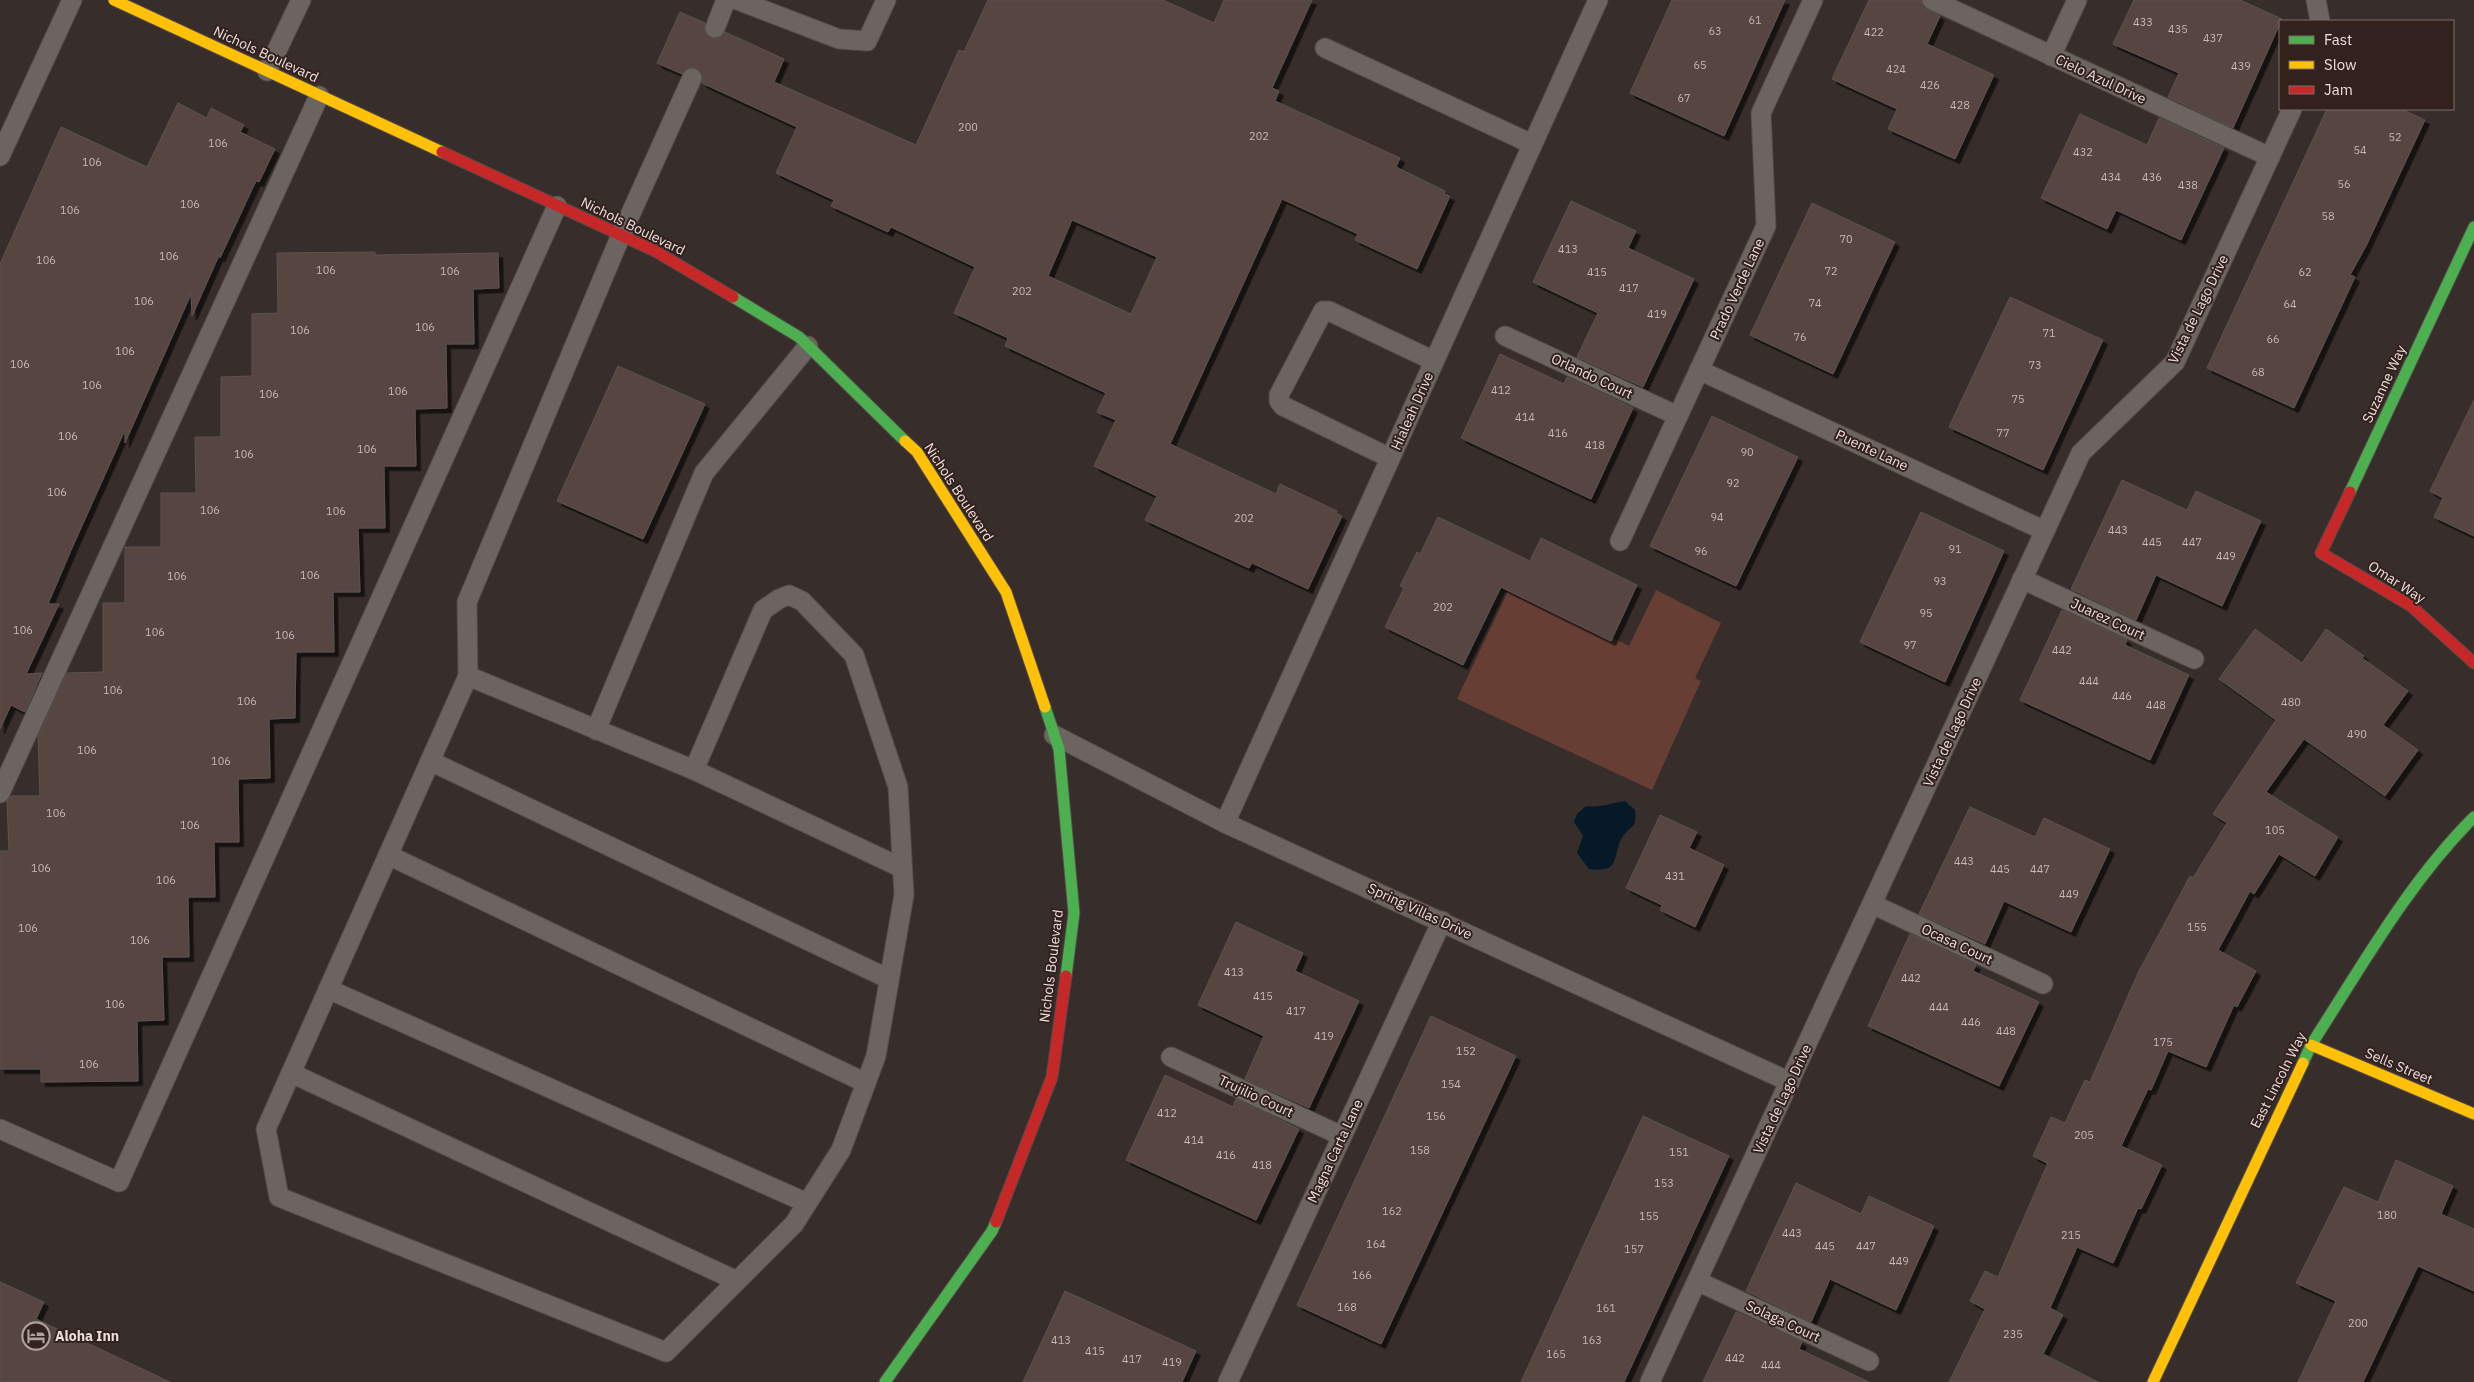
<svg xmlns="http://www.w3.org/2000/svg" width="2474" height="1382" font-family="'IBM Plex Sans',sans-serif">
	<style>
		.green { fill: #673e33 }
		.water { fill: #051926 }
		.building { fill: #57443f; stroke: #5c5351; fill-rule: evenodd; filter: url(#shadow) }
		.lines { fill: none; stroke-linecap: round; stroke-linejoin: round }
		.lane-casing { stroke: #534b49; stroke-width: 21 }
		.fast-casing { stroke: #534b49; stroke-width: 13 }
		.slow-casing { stroke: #534b49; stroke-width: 13 }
		.jam-casing { stroke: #534b49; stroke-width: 13 }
		.lane { stroke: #6c6461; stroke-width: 19 }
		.fast { stroke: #4caf50; stroke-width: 11 }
		.slow { stroke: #ffc107; stroke-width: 11 }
		.jam { stroke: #c62828; stroke-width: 11 }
		.labels { text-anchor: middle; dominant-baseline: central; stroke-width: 4; stroke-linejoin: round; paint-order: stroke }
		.number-label { font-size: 11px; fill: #c6b8b5 }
		.street-label { font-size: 14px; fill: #ebdfdc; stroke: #32211d }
		.poi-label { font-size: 14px; font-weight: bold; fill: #ebdfdc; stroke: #32211d; text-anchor: start }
	</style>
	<defs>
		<filter id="shadow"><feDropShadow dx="4.5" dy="4.5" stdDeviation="0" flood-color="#0009"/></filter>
	</defs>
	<rect width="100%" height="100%" fill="#372e2b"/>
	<path class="green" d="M1510,587L1629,646L1656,590L1721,623L1695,678L1701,681L1652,790L1457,699Z"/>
	<path class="water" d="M1625,801L1635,810C1637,829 1632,824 1623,836C1611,853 1624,874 1589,869L1577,853L1583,836L1574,822L1577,814L1586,806C1601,808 1611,803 1625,801Z"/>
	<g class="building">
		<path d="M988,0H1163L1214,23L1224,0H1312L1272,88L1279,91L1275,101L1400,158L1396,167L1445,191L1444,194L1450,196L1417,269L1355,240L1358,234L1282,199L1170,444L1276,494L1280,484L1337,511L1336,513L1342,516L1308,589L1252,563L1249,568L1145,520L1157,496L1094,466L1116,420L1097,412L1106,393L1005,346L1008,338L954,313L975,267L891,227L888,232L831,206L834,200L776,173L797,127L702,83L703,76L697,68L690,67L682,74L657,63L680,12L705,23L704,30L710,38L717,39L725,32L784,59L774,82L916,145L959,50L964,52ZM1072,220L1157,257L1131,314L1048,276Z"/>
		<path d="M1672,0H1785L1724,136L1630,93Z"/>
		<path d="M1869,0H1921L1923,7L1940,16L1927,44L1994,75L1955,159L1888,129L1897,109L1832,79Z"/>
		<path d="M2134,0H2240L2282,19L2233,128L2168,97L2179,73L2113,44Z"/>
		<path d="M178,103L207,118L211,108L244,125L240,132L275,149L259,182L256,181L220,258V253L192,316L191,294L125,443V430L72,548L48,604H59L26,674L42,673L25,712L11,705L0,729V264L61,127L147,167Z"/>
		<path d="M2327,109H2401L2425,120L2366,246L2350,275L2355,277L2294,408L2207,368Z"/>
		<path d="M2080,114L2147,145L2159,118L2224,148L2181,240L2116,210L2107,229L2041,198Z"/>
		<path d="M1571,201L1636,231L1628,248L1694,279L1643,387L1577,357L1598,313L1533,282Z"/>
		<path d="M1812,203L1895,242L1833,374L1750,335Z"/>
		<path d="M375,252V255L498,253L499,288L473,289L474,344H446L447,408L415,409L416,466H384L385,528H358L360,592H333L334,652H296L295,718L269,719L270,778L238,779L239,842H214L215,897H188L189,957H162L164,1020L137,1021L138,1081L41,1082V1069H0V851H9L7,801L11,796H40L38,736L67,673L103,672V603H125V547H161V493H196L195,437H221V377L252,376V314L278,313L277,253Z"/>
		<path d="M2010,297L2103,340L2043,470L1949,427Z"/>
		<path d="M1500,354L1564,384L1567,377L1633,408L1591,499L1461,438Z"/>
		<path d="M618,366L705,404L643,539L557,501Z"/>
		<path d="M2474,400V536L2434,517L2443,498L2430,491Z"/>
		<path d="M1712,416L1798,457L1736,586L1650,546Z"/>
		<path d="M2122,480L2187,510L2196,491L2261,521L2222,606L2156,575L2136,620L2071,589Z"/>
		<path d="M1921,512L2004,551L1945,682L1860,642Z"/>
		<path d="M1438,517L1530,561L1541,538L1637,585L1611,641L1501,587L1463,665L1385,627L1404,588L1400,586L1417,552L1420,554Z"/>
		<path d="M2062,610L2127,640L2125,645L2189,675L2150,760L2020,700Z"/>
		<path d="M2255,629L2302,663L2326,629L2364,656L2362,658L2408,691L2383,725L2418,750L2385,796L2304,739L2266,792L2338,837L2315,876L2279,854L2254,894L2250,891L2218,950L2256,971L2237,1007L2234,1005L2206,1067L2168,1051L2151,1090L2148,1089L2121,1146L2162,1165L2141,1209L2138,1208L2113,1263L2077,1247L2050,1308L2063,1315L2043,1354L2098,1382H1949L1985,1309L1970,1301L1985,1271L1998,1277L2047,1165V1163L2033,1156L2051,1117L2065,1123L2085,1080L2090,1082L2138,973L2190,876L2193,878L2227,823L2213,814L2276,720L2219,679Z"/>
		<path d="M1970,807L2035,837L2044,818L2110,849L2071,932L2004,901L1985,944L1919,914Z"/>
		<path d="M1660,815L1697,832L1689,848L1724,865L1695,927L1660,910L1662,905L1626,888Z"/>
		<path d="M1236,922L1303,953L1295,971L1359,1001L1309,1108L1245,1079L1264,1036L1198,1005Z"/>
		<path d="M1910,934L1976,965L1973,971L2039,1002L1999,1086L1868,1026Z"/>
		<path d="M1431,1016L1516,1056L1381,1344L1297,1305Z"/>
		<path d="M1165,1075L1233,1107L1236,1099L1299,1129L1256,1220L1126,1160Z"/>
		<path d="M1643,1116L1729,1156L1624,1382H1521Z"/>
		<path d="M2396,1160L2453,1186L2441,1214L2474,1229V1291L2418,1266L2363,1382H2298L2336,1301L2296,1283L2344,1187L2378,1202Z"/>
		<path d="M1796,1183L1861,1214L1869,1196L1934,1226L1896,1310L1830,1279L1811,1322L1746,1291Z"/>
		<path d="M0,1282L44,1302L36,1319L170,1382H0Z"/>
		<path d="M1065,1291L1196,1351L1182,1382H1023Z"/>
		<path d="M1736,1312L1802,1342L1799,1349L1869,1382H1703Z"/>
	</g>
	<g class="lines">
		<g class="lane-casing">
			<g id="lane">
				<path d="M737,0L839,39L867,41L886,0"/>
				<path d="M1932,0L2270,157"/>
				<path d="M2316,0L2320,21"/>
				<path d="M715,28L726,0"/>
				<path d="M1325,48L1532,144"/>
				<path d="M2051,56L2077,0"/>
				<path d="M267,71L301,0"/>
				<path d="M692,78L621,235L467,602L468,676L266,1129L279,1197L666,1352L794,1224L841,1150L876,1056L904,895L898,787L854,655L802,601L789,595L779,599L763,610L694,770"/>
				<path d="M0,156L72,0"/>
				<path d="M1505,336L1678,416"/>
				<path d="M1699,370L2045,531"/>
				<path d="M1390,458L1283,406L1279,401V395L1323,311H1329L1434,361"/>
				<path d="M1620,541L1766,226L1761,113L1813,0"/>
				<path d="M2022,579L2194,659"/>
				<path d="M468,676L694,770L902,868"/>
				<path d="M596,730L704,473L808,346"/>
				<path d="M1054,735L1225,823L1790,1082"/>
				<path d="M430,761L889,979"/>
				<path d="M0,793L319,96"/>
				<path d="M1225,823L1598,0"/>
				<path d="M388,855L866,1083"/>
				<path d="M1872,904L2043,984"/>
				<path d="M328,989L807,1203"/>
				<path d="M1171,1057L1342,1136"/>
				<path d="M291,1073L737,1281"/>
				<path d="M0,1129L119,1182L557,206"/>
				<path d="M1697,1281L1869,1361"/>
				<path d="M1228,1382L1442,921"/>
				<path d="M1650,1382L2081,453L2175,362L2292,109"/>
			</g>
		</g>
		<g class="fast-casing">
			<g id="fast">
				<path d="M733,297L799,337L905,441"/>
				<path d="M2350,492L2474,227"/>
				<path d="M1045,707L1059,749L1074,913L1066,976"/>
				<path d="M2303,1063L2311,1045C2362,966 2408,883 2474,817"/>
				<path d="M885,1382L992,1231L996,1222"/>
			</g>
		</g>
		<g class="slow-casing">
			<g id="slow">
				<path d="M114,0L442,152"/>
				<path d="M905,441L917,452L1006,592L1045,707"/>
				<path d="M2311,1045L2474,1114"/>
				<path d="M2153,1382L2303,1063"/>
			</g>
		</g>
		<g class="jam-casing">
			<g id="jam">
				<path d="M442,152L655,251L733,297"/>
				<path d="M2350,492L2321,553L2411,606L2474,663"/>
				<path d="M996,1222L1052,1077L1066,976"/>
			</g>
		</g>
		<use href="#lane" class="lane"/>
		<use href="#fast" class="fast"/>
		<use href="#slow" class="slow"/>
		<use href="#jam" class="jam"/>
	</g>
	<defs>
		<g id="hotel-ring" transform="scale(1.4375)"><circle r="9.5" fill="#32211d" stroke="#aca19e" stroke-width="1.5"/><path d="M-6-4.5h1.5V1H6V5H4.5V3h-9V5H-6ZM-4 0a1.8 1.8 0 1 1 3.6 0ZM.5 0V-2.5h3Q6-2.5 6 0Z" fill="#aca19e"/></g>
	</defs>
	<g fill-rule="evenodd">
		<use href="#hotel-ring" x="36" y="1336"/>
	</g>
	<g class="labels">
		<g class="number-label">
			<text x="1755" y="20">61</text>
			<text x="2143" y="22">433</text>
			<text x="2178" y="29">435</text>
			<text x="1715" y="31">63</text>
			<text x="1874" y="32">422</text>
			<text x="2213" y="38">437</text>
			<text x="1700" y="65">65</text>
			<text x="2241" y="66">439</text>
			<text x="1896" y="69">424</text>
			<text x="1930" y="85">426</text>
			<text x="1684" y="98">67</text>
			<text x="1960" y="105">428</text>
			<text x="968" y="127">200</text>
			<text x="1259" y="136">202</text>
			<text x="2395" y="137">52</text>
			<text x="218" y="143">106</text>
			<text x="2360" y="150">54</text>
			<text x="2083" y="152">432</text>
			<text x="92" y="162">106</text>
			<text x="2111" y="177">434</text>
			<text x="2152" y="177">436</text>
			<text x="2344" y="184">56</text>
			<text x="2188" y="185">438</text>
			<text x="190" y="204">106</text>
			<text x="70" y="210">106</text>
			<text x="2328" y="216">58</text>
			<text x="1846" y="239">70</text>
			<text x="1568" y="249">413</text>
			<text x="169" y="256">106</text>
			<text x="46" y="260">106</text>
			<text x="326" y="270">106</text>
			<text x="450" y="271">106</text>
			<text x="1831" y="271">72</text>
			<text x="1597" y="272">415</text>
			<text x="2305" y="272">62</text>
			<text x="1629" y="288">417</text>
			<text x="1022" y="291">202</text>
			<text x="144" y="301">106</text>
			<text x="1815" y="303">74</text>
			<text x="2290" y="304">64</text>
			<text x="1657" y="314">419</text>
			<text x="425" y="327">106</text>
			<text x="300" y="330">106</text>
			<text x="2049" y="333">71</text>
			<text x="1800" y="337">76</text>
			<text x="2273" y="339">66</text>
			<text x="125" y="351">106</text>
			<text x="20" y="364">106</text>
			<text x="2035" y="365">73</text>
			<text x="2258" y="372">68</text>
			<text x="92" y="385">106</text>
			<text x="1501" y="390">412</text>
			<text x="398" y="391">106</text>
			<text x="269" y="394">106</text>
			<text x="2018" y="399">75</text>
			<text x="1525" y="417">414</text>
			<text x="1558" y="433">416</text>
			<text x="2003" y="433">77</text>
			<text x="68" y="436">106</text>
			<text x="1595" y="445">418</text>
			<text x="367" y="449">106</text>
			<text x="1747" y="452">90</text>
			<text x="244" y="454">106</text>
			<text x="1733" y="483">92</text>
			<text x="57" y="492">106</text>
			<text x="210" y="510">106</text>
			<text x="336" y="511">106</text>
			<text x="1717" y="517">94</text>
			<text x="1244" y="518">202</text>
			<text x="2118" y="530">443</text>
			<text x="2152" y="542">445</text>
			<text x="2192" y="542">447</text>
			<text x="1955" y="549">91</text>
			<text x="1701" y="551">96</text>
			<text x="2226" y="556">449</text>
			<text x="310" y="575">106</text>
			<text x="177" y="576">106</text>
			<text x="1940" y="581">93</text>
			<text x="1443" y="607">202</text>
			<text x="1926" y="613">95</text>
			<text x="23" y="630">106</text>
			<text x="155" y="632">106</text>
			<text x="285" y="635">106</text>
			<text x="1910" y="645">97</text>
			<text x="2062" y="650">442</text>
			<text x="2089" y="681">444</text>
			<text x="113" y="690">106</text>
			<text x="2122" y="696">446</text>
			<text x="247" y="701">106</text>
			<text x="2291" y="702">480</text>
			<text x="2156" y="705">448</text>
			<text x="2357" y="734">490</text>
			<text x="87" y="750">106</text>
			<text x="221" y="761">106</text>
			<text x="56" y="813">106</text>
			<text x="190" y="825">106</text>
			<text x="2275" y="830">105</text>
			<text x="1964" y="861">443</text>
			<text x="41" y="868">106</text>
			<text x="2000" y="869">445</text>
			<text x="2040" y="869">447</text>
			<text x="1675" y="876">431</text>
			<text x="166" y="880">106</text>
			<text x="2069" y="894">449</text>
			<text x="2197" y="927">155</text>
			<text x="28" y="928">106</text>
			<text x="140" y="940">106</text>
			<text x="1234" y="972">413</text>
			<text x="1911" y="978">442</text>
			<text x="1263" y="996">415</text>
			<text x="115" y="1004">106</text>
			<text x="1939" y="1007">444</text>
			<text x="1296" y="1011">417</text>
			<text x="1971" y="1022">446</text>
			<text x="2006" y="1031">448</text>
			<text x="1324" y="1036">419</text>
			<text x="2163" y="1042">175</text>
			<text x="1466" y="1051">152</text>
			<text x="89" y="1064">106</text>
			<text x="1451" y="1084">154</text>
			<text x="1167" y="1113">412</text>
			<text x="1436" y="1116">156</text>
			<text x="2084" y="1135">205</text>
			<text x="1194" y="1140">414</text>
			<text x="1420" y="1150">158</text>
			<text x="1679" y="1152">151</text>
			<text x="1226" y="1155">416</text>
			<text x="1262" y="1165">418</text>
			<text x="1664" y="1183">153</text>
			<text x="1392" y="1211">162</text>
			<text x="2387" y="1215">180</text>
			<text x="1649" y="1216">155</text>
			<text x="1792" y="1233">443</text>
			<text x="2071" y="1235">215</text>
			<text x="1376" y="1244">164</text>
			<text x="1825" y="1246">445</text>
			<text x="1866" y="1246">447</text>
			<text x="1634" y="1249">157</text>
			<text x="1899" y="1261">449</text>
			<text x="1362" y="1275">166</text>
			<text x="1347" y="1307">168</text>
			<text x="1606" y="1308">161</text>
			<text x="2358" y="1323">200</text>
			<text x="2013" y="1334">235</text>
			<text x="1061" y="1340">413</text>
			<text x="1592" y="1340">163</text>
			<text x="1095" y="1351">415</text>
			<text x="1556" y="1354">165</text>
			<text x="1735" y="1358">442</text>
			<text x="1132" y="1359">417</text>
			<text x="1172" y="1362">419</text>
			<text x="1771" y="1365">444</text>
		</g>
		<g class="street-label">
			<text transform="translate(266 54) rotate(25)">Nichols Boulevard</text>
			<text transform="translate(2101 79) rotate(25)">Cielo Azul Drive</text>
			<text transform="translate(633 226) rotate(26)">Nichols Boulevard</text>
			<text transform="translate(1737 289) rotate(-65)">Prado Verde Lane</text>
			<text transform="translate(2198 309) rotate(-64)">Vista de Lago Drive</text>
			<text transform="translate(1592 376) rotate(25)">Orlando Court</text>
			<text transform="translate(2384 384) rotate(-65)">Suzanne Way</text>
			<text transform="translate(1412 411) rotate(-66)">Hialeah Drive</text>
			<text transform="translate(1872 450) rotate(25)">Puente Lane</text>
			<text transform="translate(959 492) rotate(57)">Nichols Boulevard</text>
			<text transform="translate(2397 582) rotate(33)">Omar Way</text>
			<text transform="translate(2108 619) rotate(25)">Juarez Court</text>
			<text transform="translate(1952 732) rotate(-65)">Vista de Lago Drive</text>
			<text transform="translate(1420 911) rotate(25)">Spring Villas Drive</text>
			<text transform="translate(1957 944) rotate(25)">Ocasa Court</text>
			<text transform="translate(1051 966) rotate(-83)">Nichols Boulevard</text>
			<text transform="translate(2399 1066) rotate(23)">Sells Street</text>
			<text transform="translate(2278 1080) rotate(-63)">East Lincoln Way</text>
			<text transform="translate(1256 1096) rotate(25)">Trujilio Court</text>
			<text transform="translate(1782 1099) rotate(-65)">Vista de Lago Drive</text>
			<text transform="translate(1335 1151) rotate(-65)">Magna Carta Lane</text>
			<text transform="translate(1783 1321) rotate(25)">Solaga Court</text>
		</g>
		<g class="poi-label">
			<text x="55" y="1336">Aloha Inn</text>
		</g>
	</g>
	<rect x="2279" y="20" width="175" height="90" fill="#32211d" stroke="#7c6d69"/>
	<rect x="2289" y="36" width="25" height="8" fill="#4caf50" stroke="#7c6d69"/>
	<text x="2324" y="45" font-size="15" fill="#ebdfdc">Fast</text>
	<rect x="2289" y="61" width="25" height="8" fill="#ffc107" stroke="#7c6d69"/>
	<text x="2324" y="70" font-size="15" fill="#ebdfdc">Slow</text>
	<rect x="2289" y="86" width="25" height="8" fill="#c62828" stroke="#7c6d69"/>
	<text x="2324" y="95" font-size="15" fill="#ebdfdc">Jam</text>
</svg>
